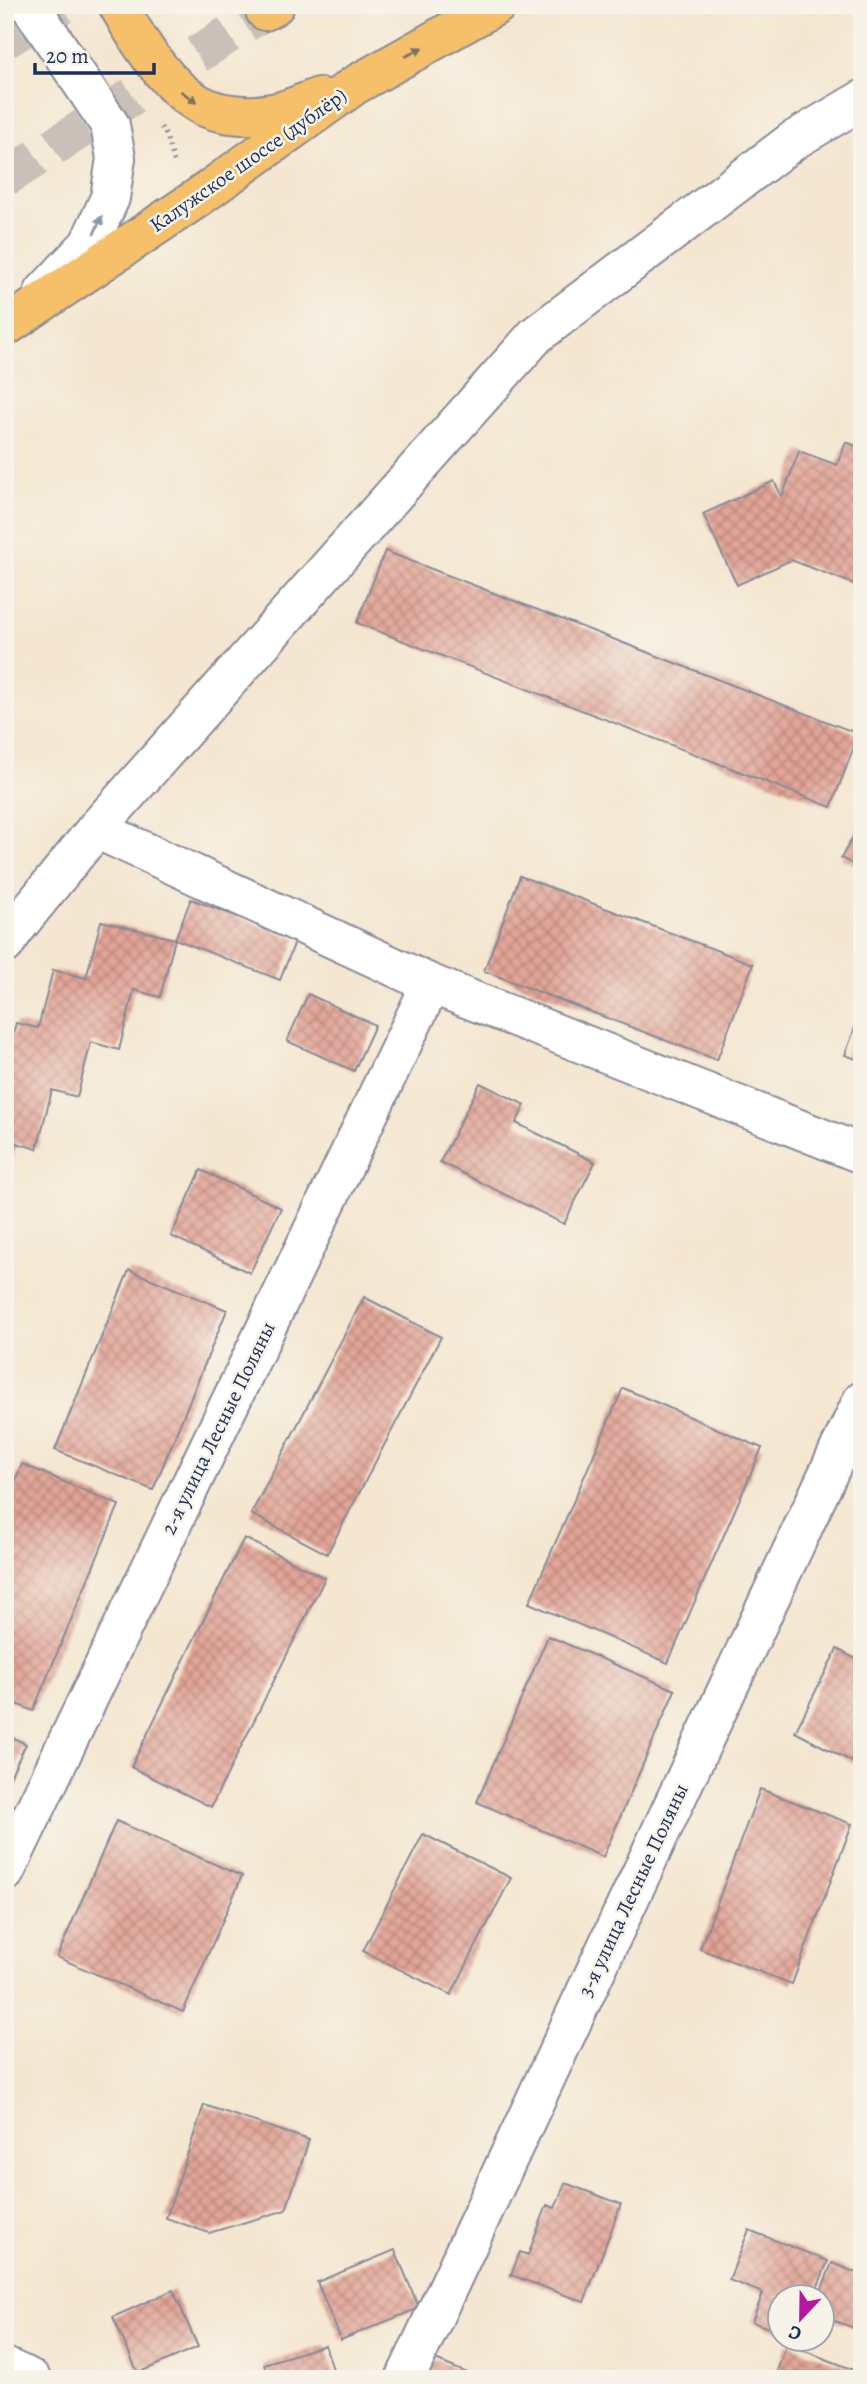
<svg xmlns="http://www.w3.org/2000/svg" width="867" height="2384" font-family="Alegreya,serif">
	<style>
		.building { fill: url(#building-cross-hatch) }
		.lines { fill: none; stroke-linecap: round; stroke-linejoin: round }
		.highway-tunnel { stroke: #c9c1b9; stroke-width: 38; stroke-dasharray: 38 19; stroke-linecap: butt }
		.minor-casing { stroke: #888a97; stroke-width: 42 }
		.major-casing { stroke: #888a97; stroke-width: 42 }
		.highway-casing { stroke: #888a97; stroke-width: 42 }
		.path { stroke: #888a97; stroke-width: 4.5; stroke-dasharray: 2 5; stroke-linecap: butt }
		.minor { stroke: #fff; stroke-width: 38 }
		.major { stroke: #f6c06b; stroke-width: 38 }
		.highway { stroke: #f6c06b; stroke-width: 38 }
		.oneway { fill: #7e7064 }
		.oneway2 { fill: #8d97ae }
		.labels { text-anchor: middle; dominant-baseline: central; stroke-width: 5; stroke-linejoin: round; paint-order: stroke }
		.street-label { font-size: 21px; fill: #1b2f5e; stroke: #f7f3e8 }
	</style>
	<defs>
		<pattern id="building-cross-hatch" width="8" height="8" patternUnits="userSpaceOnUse" patternTransform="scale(1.75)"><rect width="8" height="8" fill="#e3a597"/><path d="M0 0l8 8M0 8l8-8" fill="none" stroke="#b7877e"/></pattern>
	</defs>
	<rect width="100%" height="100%" fill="#f7f3e8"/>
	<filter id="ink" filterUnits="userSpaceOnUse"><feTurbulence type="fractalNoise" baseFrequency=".0143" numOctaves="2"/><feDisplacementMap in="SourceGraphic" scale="14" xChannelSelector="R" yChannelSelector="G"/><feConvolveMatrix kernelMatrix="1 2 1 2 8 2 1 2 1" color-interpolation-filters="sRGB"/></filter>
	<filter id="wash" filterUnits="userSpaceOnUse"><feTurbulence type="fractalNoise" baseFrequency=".00686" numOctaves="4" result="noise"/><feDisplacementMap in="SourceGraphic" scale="28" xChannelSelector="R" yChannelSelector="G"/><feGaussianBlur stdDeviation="1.57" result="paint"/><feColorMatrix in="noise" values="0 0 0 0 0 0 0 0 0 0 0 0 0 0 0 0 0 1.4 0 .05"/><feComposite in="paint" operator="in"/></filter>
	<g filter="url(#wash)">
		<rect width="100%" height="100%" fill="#f4e6d0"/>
		<g id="blocks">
			<g class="building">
				<path d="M846,442L862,448V587L791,560L737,585L703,514L774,481L782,497L799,451L837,465Z"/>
				<path d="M385,551L859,734L831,807L357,623Z"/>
				<path d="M862,821V869L841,858Z"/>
				<path d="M520,876L753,964L717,1060L484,971Z"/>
				<path d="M191,899L296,939L280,980L175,939Z"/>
				<path d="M101,921L175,939L160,997L134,990L119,1050L91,1042L77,1097L52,1090L37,1149L17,1143L5,1186V1066L16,1023L38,1028L53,970L86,978Z"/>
				<path d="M308,994L375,1025L354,1071L287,1041Z"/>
				<path d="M861,1011H862V1061L845,1055Z"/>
				<path d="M480,1083L525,1105L516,1123L595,1162L564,1224L440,1162Z"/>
				<path d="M201,1170L281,1208L250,1273L171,1236Z"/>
				<path d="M129,1270L227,1310L153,1490L55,1450Z"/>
				<path d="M364,1297L441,1337L327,1554L251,1514Z"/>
				<path d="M623,1388L762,1448L668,1663L529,1603Z"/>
				<path d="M22,1464L119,1505L33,1711L5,1699V1505Z"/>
				<path d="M244,1538L325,1578L211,1807L131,1767Z"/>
				<path d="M548,1636L675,1690L603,1857L477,1802Z"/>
				<path d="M837,1649L862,1662V1767L795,1732Z"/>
				<path d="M5,1734L26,1744L5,1787Z"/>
				<path d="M760,1789L852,1824L792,1984L700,1949Z"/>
				<path d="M116,1821L242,1876L183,2012L57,1957Z"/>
				<path d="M423,1834L511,1878L451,1995L363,1951Z"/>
				<path d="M204,2105L309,2140L286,2210L209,2233L166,2218Z"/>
				<path d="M565,2183L621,2204L584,2302L511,2275L520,2252L528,2255L547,2205L555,2208Z"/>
				<path d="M749,2230L828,2261L814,2296H780V2332L752,2322L763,2293L729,2280Z"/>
				<path d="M395,2250L419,2308L341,2340L317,2282Z"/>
				<path d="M832,2263L862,2275V2331L822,2316V2296H819Z"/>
				<path d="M173,2290L198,2347L138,2373L113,2317Z"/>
				<path d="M787,2344L862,2373V2379H774Z"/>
				<path d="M325,2345L336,2379H268L264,2364Z"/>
				<path d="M428,2357L482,2379H419Z"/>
			</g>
		</g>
	</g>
	<g filter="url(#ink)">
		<use href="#blocks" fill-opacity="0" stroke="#888a97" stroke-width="2"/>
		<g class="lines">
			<g class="highway-tunnel">
				<path d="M5,40L62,5"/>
				<path d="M5,178L265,11"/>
			</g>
			<g class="minor-casing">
				<g id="minor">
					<path d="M30,5L110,125L116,158L110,198L89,244L44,292"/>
					<path d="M96,829L431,984L862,1154"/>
					<path d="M5,944L15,929L96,829L536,335L794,140L862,100"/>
					<path d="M5,1872L431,984"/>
					<path d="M5,2367L31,2379"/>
					<path d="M405,2379L862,1401"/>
				</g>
			</g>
			<g class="major-casing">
				<g id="major">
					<path d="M118,5C136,38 166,86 199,104C220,116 251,117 273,113C289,110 305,102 319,97"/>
					<path d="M5,327L196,199L355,85L497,5"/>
				</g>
			</g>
			<g class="highway-casing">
				<path id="highway" d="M265,11L275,5"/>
			</g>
			<path class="path" d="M161,127L167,137L175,165"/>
			<use href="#minor" class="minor"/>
			<use href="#major" class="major"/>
			<use href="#highway" class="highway"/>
		</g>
		<defs><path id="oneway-solid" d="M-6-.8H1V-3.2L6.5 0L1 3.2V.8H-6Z" transform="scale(1.75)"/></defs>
		<g class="oneway">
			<use href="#oneway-solid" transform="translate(414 52) rotate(-29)"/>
			<use href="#oneway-solid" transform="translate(189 97) rotate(36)"/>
		</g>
		<use class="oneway2" href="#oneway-solid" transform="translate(98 225) rotate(-66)"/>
	</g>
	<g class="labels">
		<g class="street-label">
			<text transform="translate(248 160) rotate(-35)">Калужское шоссе (дублёр)</text>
			<text transform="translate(218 1428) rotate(-64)">2-я улица Лесные Поляны</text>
			<text transform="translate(633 1890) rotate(-65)">3-я улица Лесные Поляны</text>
		</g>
	</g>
	<rect width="867" height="2384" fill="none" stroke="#f7f3e8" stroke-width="28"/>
	<g transform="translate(801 2318) rotate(202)"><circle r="33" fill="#f7f3e8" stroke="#9fa5b1" stroke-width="2"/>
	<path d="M0-5L12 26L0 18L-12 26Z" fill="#b5179e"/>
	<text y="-10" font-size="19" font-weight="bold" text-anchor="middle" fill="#1b2f5e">С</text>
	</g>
	<path d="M35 63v10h119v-10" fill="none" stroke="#1b2f5e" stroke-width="3.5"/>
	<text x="46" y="63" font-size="21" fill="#1b2f5e" stroke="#f7f3e8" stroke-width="5" paint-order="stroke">20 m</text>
</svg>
